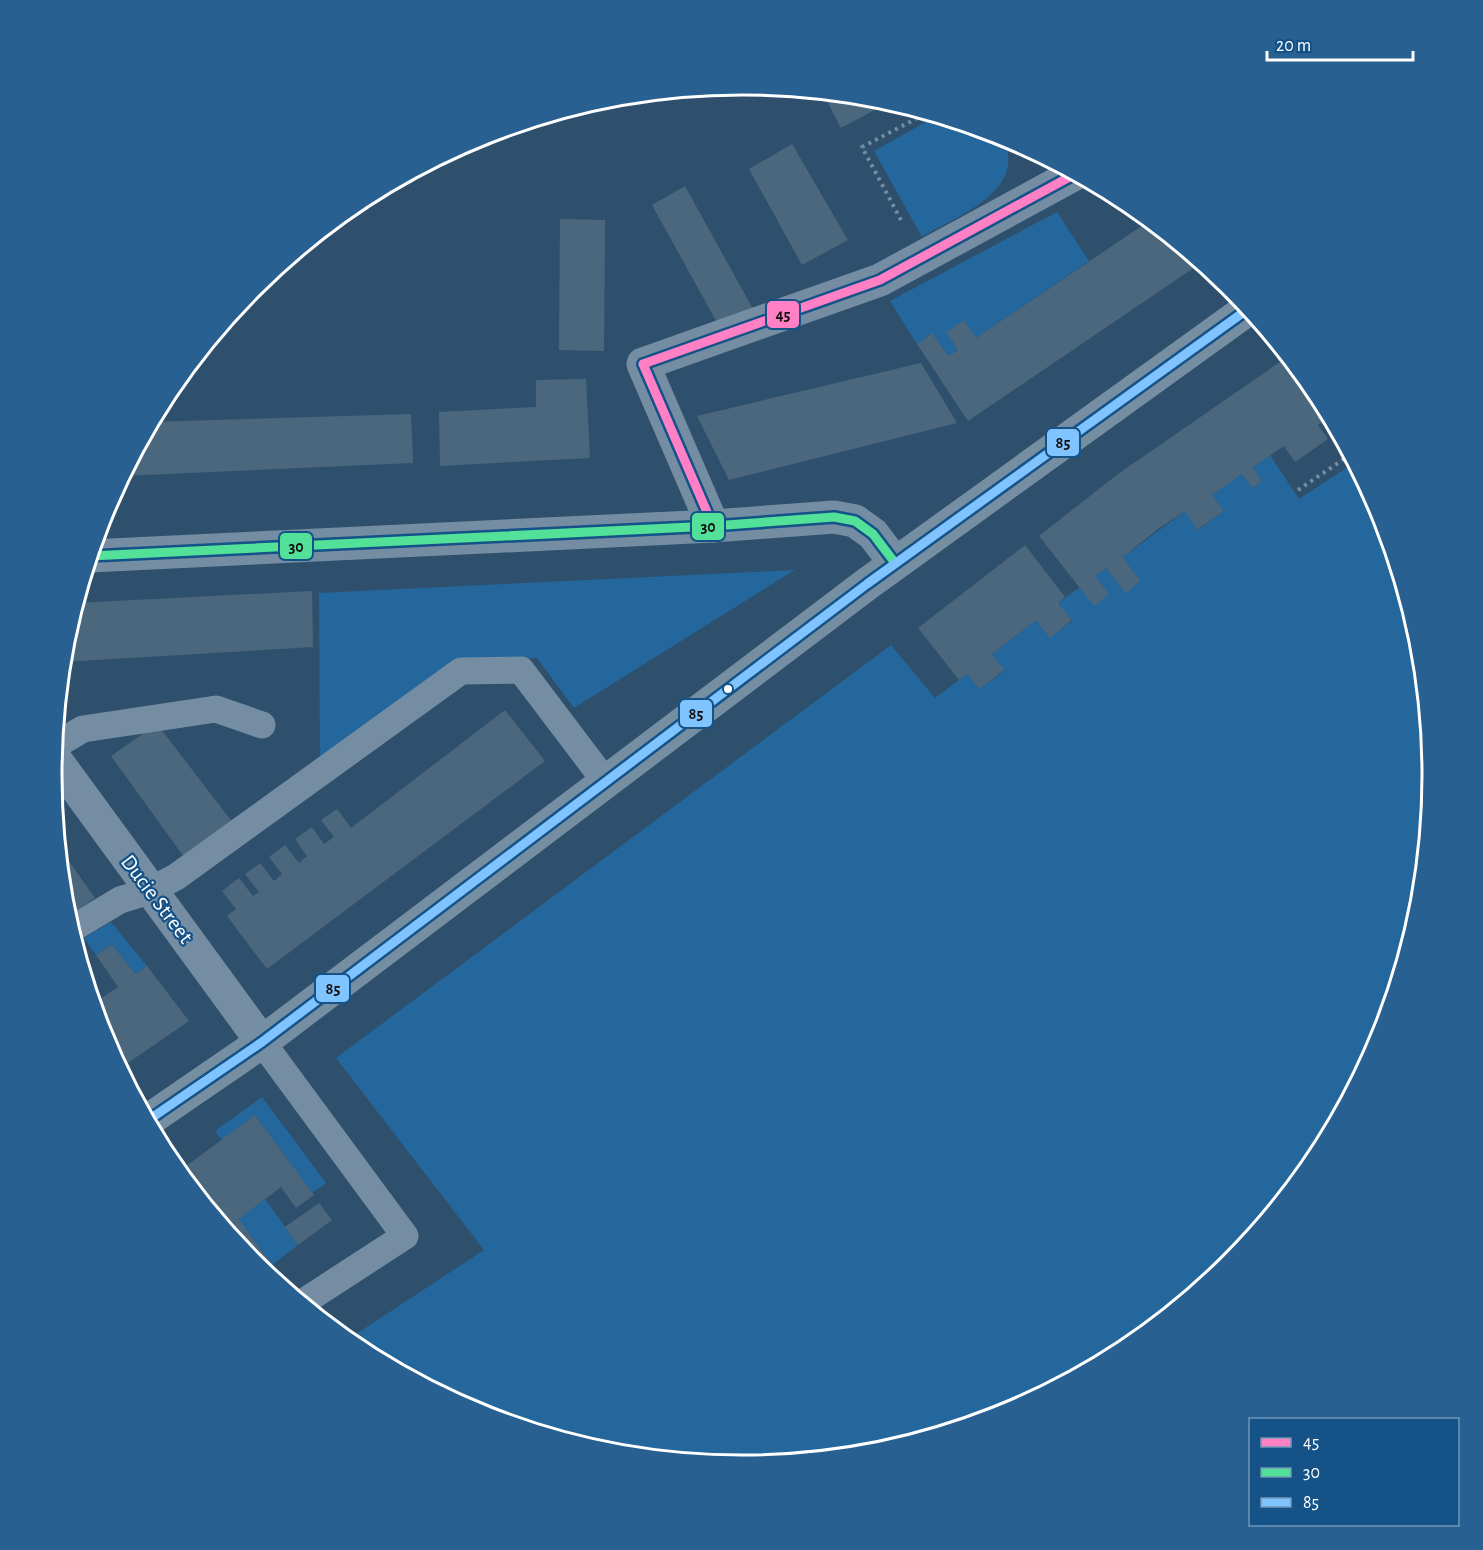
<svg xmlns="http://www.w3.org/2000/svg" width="1483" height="1550" font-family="'Alegreya Sans',sans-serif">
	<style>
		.green { fill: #24679d }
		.building { fill: #4b677e }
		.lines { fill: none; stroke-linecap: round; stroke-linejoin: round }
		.path { stroke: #758da3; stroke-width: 4; stroke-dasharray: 3 4.5; stroke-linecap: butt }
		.service { stroke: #758da3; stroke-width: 27 }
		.minor { stroke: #758da3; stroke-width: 33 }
		.trunk { stroke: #768ea1; stroke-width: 33 }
		.bus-1-casing { stroke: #145287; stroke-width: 14 }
		.bus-2-casing { stroke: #145287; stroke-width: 14 }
		.bus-3-casing { stroke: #145287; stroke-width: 14 }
		.bus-1 { stroke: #ff80c5; stroke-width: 9 }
		.bus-2 { stroke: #53e098; stroke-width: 9 }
		.bus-3 { stroke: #80c4ff; stroke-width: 9 }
		.bus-dot { fill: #fff; stroke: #145287; stroke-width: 2 }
		.labels { text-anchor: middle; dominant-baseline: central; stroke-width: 4.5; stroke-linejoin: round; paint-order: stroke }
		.street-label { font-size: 22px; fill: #fff; stroke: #145287 }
		.rim { fill: none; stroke: #fff; stroke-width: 3 }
		.line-badge { stroke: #145287; stroke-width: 2 }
		.pale-badge-label { font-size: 16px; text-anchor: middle; font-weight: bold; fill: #111 }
	</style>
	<rect width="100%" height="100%" fill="#2e506d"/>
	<g class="green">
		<path d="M937,116L1002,136C1030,190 959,215 922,237L874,151Z"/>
		<path d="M1057,212L1089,261L976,338L964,321L946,332L958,350L948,356L932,333L917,344L890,301Z"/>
		<path d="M1270,455L1299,499L1354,463L1380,511L1419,641L1432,775L1419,910L1379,1040L1315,1159L1230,1263L1125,1349L1005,1413L876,1452L741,1465L606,1452L477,1413L358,1349L347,1340L484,1250L336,1058L891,645L935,698L967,674L980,689L1004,671L992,654L1036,620L1050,637L1072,621L1058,603L1106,568L1126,592L1140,581L1123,557L1185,511L1198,530L1224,511L1212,495L1242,474L1252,488L1262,481L1253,467Z"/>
		<path d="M795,570L574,708L537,658L453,663L320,761L319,593Z"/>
		<path d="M111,922L147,966L135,974L112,944L96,955L84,938Z"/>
		<path d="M262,1097L326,1183L312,1193L256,1116L222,1140L215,1131Z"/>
		<path d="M265,1199L298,1245L272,1265L239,1219Z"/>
	</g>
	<g class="building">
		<path d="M822,92L877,98L890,102L841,128Z"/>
		<path d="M792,144L848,240L802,265L749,169Z"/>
		<path d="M685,186L753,309L719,326L652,205Z"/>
		<path d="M560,219L605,220L604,351L559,350Z"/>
		<path d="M1149,221L1201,263L968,421L917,344L932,333L948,356L958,350L946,332L964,320L976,338Z"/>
		<path d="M1287,357L1316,392L1329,417L1318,425L1328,439L1295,462L1284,446L1253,467L1262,481L1252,488L1242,474L1212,495L1224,511L1197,530L1185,511L1158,529L1123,557L1140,581L1126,593L1106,568L1095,576L1109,594L1094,606L1039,536L1118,474Z"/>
		<path d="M921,363L957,423L729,480L697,416Z"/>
		<path d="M586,379L590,458L440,466L439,412L536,407V380Z"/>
		<path d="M411,414L413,463L122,476L151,422Z"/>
		<path d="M1025,545L1065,597L1058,603L1072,620L1050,638L1036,620L992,654L1004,670L980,689L967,674L959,680L918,628Z"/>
		<path d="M312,591L313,647L62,662L64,640L76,603Z"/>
		<path d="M505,710L545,761L267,969L227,916L236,909L222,891L239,878L253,896L259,892L245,874L260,863L274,881L282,874L269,857L285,845L299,863L307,856L295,839L312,827L324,844L334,837L321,820L337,809L351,828Z"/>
		<path d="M157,724L233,823L184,857L111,756Z"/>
		<path d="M58,846L95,898L67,917L64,909Z"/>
		<path d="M112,944L135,974L147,966L189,1021L119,1069L103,1039L93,1004L118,987L96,955Z"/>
		<path d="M255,1115L314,1195L296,1208L281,1187L239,1219L272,1265L263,1271L253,1263L178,1172Z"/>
		<path d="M319,1203L332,1220L298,1245L285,1227Z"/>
	</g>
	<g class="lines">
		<g class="path">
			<path d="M901,220L862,147L927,113"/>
			<path d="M1298,490L1350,455"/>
		</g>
		<g class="service">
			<path d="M54,746L83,729L216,709L262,725"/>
			<path d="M70,930L120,900L149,891L176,877L461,671L521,670L605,781"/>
			<path d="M262,1042L405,1236L302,1303"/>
		</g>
		<g class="minor">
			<path d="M713,526L643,364L880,280L1075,174"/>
			<path d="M90,556L713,526L834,517L855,521L873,534L895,563"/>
			<path d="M53,756L262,1042"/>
		</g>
		<path class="trunk" d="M147,1121L262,1042L867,584L1248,309"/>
		<g class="bus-1-casing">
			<path id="bus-1" d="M713,526L643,364L880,280L1075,174"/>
		</g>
		<g class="bus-2-casing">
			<path id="bus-2" d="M90,556L713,526L834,517L855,521L873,534L895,563"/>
		</g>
		<g class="bus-3-casing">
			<path id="bus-3" d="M147,1121L262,1042L867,584L1248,309"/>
		</g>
		<use href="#bus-1" class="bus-1"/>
		<use href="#bus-2" class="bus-2"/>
		<use href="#bus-3" class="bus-3"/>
	</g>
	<circle class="bus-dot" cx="728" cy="689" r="5"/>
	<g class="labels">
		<g class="street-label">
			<text transform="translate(157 899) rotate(53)">Ducie Street</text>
		</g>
	</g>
	<path d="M0 0H1483V1550H0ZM62 775a680 680 0 1 1 1360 0a680 680 0 1 1-1360 0Z" fill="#276091" fill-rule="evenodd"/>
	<path class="rim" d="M62 775a680 680 0 1 1 1360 0a680 680 0 1 1-1360 0Z"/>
	<g class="line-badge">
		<rect x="766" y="300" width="34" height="29" rx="6" fill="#ff80c5"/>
		<rect x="1046" y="428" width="34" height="29" rx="6" fill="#80c4ff"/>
		<rect x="691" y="512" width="34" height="29" rx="6" fill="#53e098"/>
		<rect x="279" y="532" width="34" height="28" rx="6" fill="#53e098"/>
		<rect x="679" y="699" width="34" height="29" rx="6" fill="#80c4ff"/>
		<rect x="315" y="974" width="35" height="29" rx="6" fill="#80c4ff"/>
	</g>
	<g class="pale-badge-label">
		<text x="783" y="320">45</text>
		<text x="1063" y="448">85</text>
		<text x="708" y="532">30</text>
		<text x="296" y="552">30</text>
		<text x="696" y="719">85</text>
		<text x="333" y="994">85</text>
	</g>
	<rect x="1249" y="1418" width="210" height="108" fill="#145287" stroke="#7297b7" stroke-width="1.5"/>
	<rect x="1261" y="1438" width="30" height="9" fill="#ff80c5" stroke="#7297b7" stroke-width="1.5"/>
	<text x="1303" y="1448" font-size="18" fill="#ffffff">45</text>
	<rect x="1261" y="1468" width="30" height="9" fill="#53e098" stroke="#7297b7" stroke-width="1.5"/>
	<text x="1303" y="1478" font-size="18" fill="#ffffff">30</text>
	<rect x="1261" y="1498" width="30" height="9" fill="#80c4ff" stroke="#7297b7" stroke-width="1.5"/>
	<text x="1303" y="1508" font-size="18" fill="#ffffff">85</text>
	<path d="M1267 51v9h146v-9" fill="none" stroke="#ffffff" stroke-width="3"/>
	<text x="1276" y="51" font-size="18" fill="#ffffff" stroke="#145287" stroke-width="4.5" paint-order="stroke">20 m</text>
</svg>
